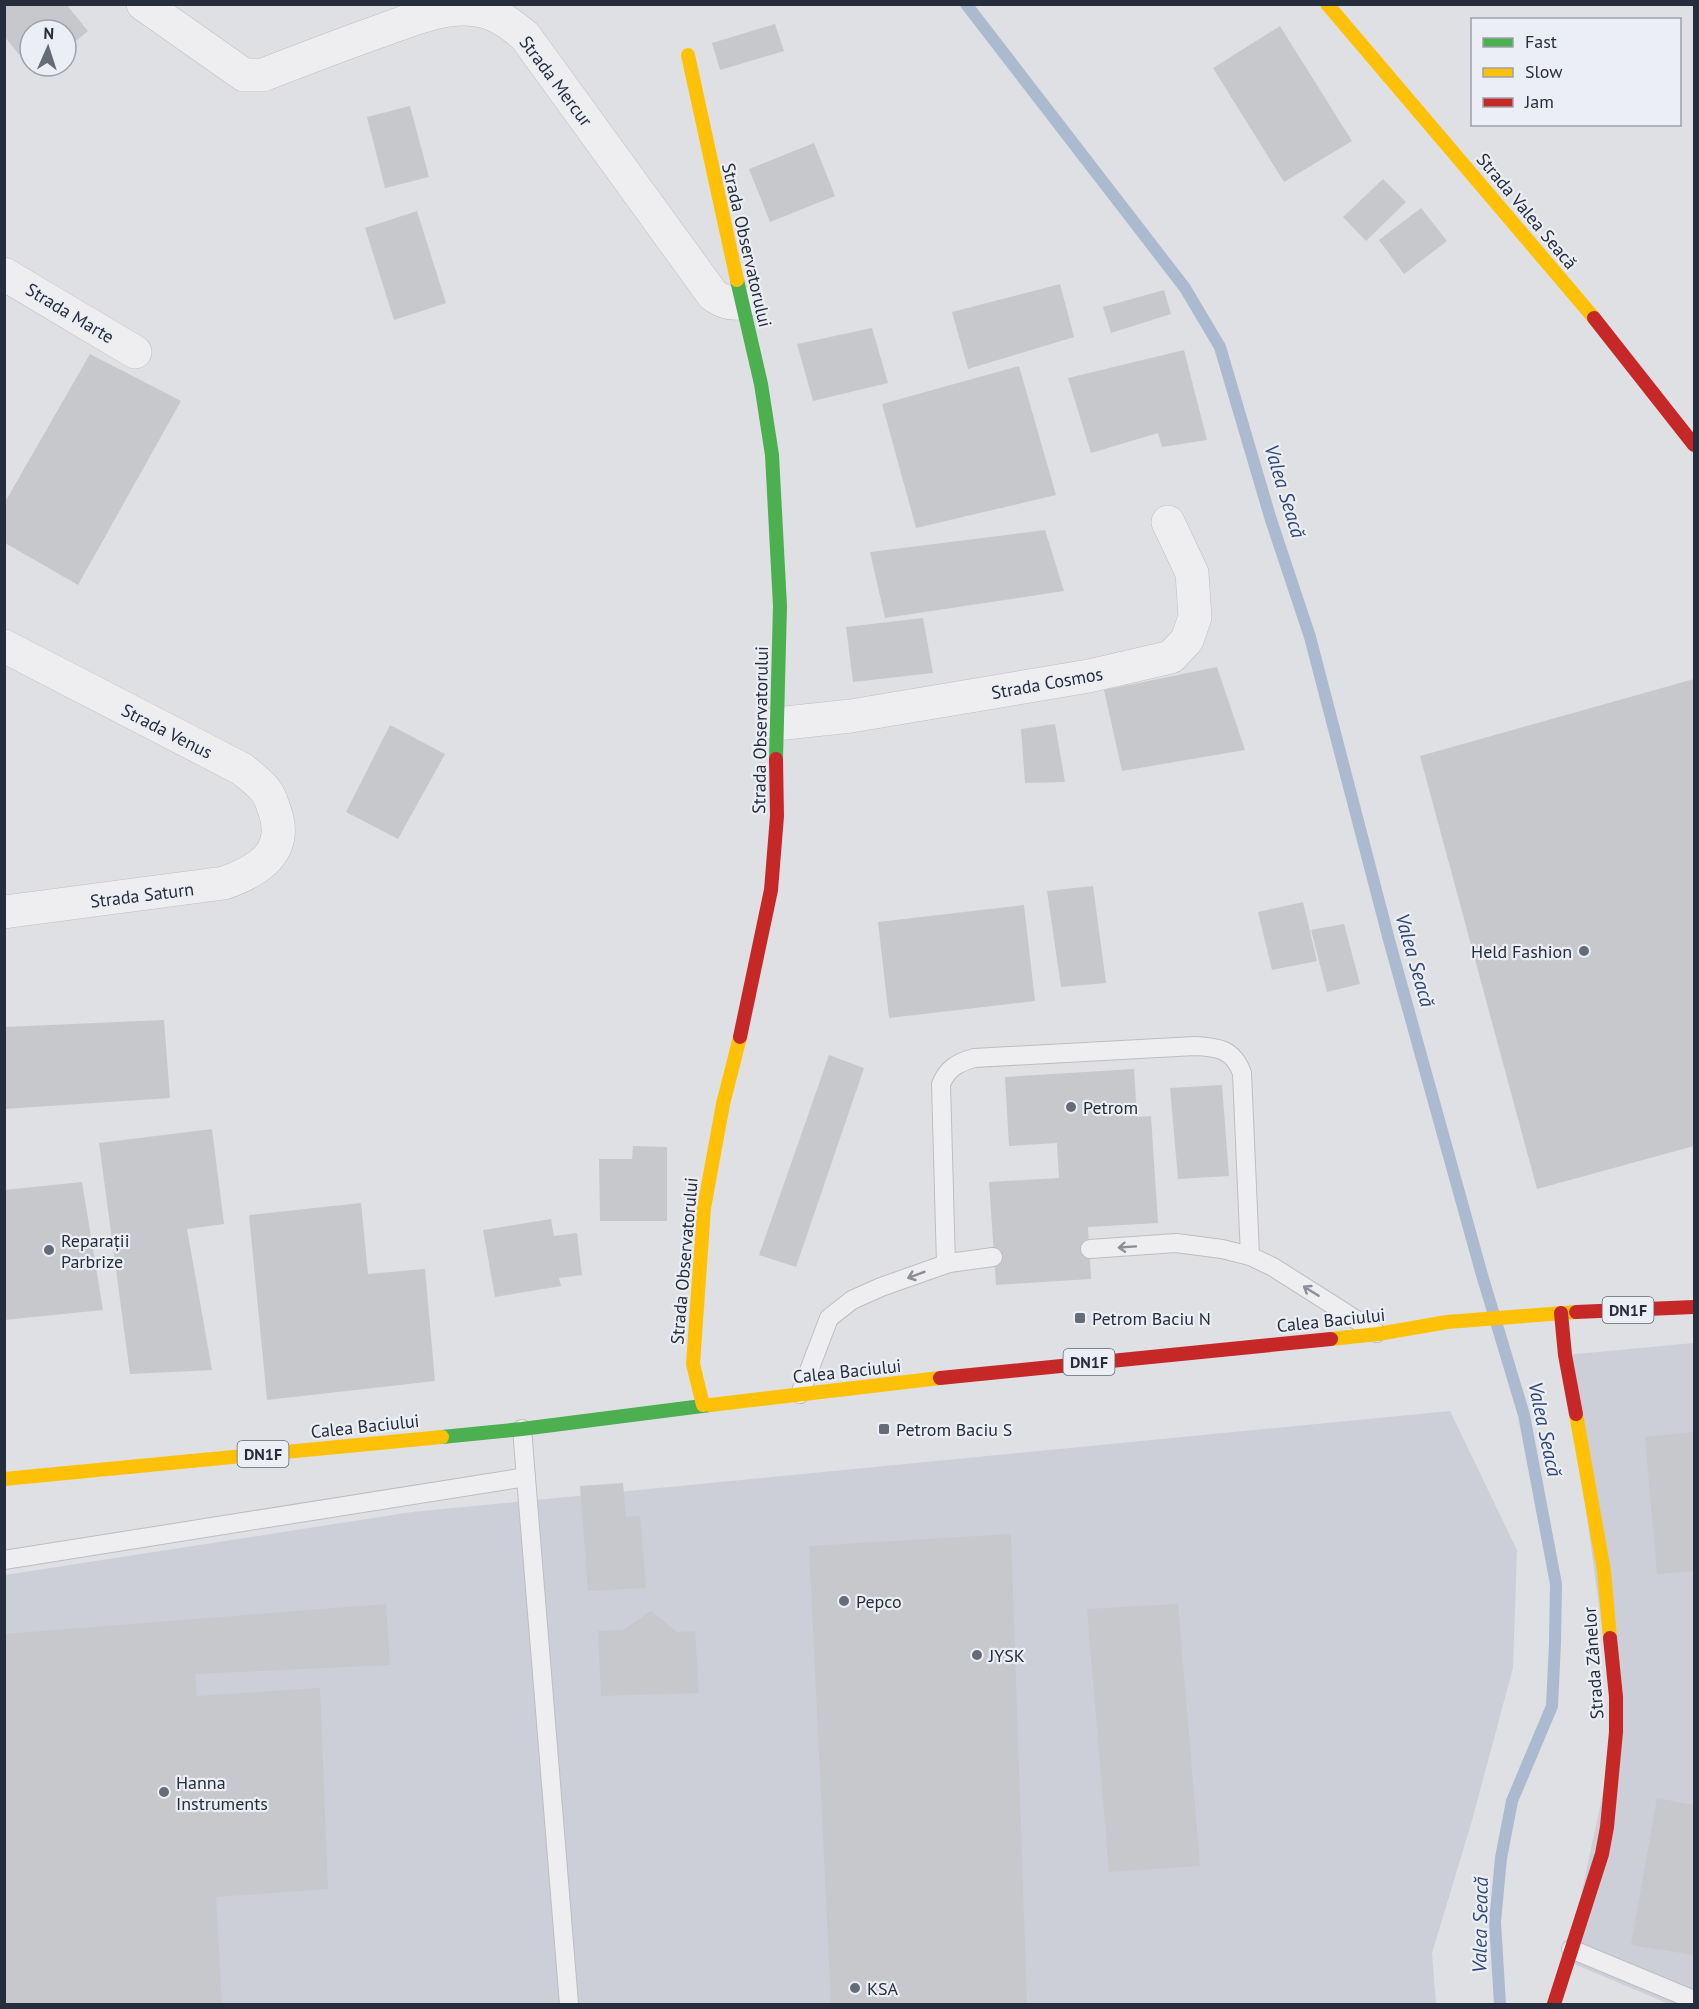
<svg xmlns="http://www.w3.org/2000/svg" width="1699" height="2009" font-family="'PT Sans',sans-serif">
	<style>
		.built { fill: #cccfd7 }
		.lines { fill: none; stroke-linecap: round; stroke-linejoin: round }
		.stream { stroke: #acbad0; stroke-width: 12 }
		.building { fill: #c6c8cc }
		.lane-casing { stroke: #bdbec2; stroke-width: 20 }
		.street-casing { stroke: #bdbec2; stroke-width: 34 }
		.lane { stroke: #eeeef1; stroke-width: 18 }
		.street { stroke: #eeeef1; stroke-width: 33 }
		.fast { stroke: #4caf50; stroke-width: 14 }
		.slow { stroke: #ffc107; stroke-width: 14 }
		.jam { stroke: #c62828; stroke-width: 14 }
		.oneway { stroke: #8a8e97 }
		.poi-dot { fill: #666c77; stroke: #ebeef4; stroke-width: 2 }
		.labels { text-anchor: middle; dominant-baseline: central; stroke-width: 4.5; stroke-linejoin: round; paint-order: stroke }
		.shield { fill: #ebeef4; stroke: #616774; stroke-width: 1.5 }
		.shield-label { font-size: 16px; font-weight: bold; fill: #262d3d }
		.street-label { font-size: 18px; fill: #262d3d; stroke: #ebeef4 }
		.poi-label { font-size: 18px; fill: #262d3d; stroke: #ebeef4; text-anchor: start }
		.water-label { font-size: 20px; font-style: italic; fill: #304871; stroke: #ebeef4 }
	</style>
	<rect width="100%" height="100%" fill="#dee0e4"/>
	<g class="built">
		<path d="M1694,1343V2004H1669L1567,1961L1616,1732L1565,1355Z"/>
		<path d="M1450,1411L1517,1550L1513,1668L1471,1824L1432,1953L1436,2004H5V1575L412,1512Z"/>
	</g>
	<g class="lines">
		<path class="stream" d="M966,4L1185,288L1220,347L1271,520L1310,637L1389,940L1482,1275L1524,1415L1556,1584L1555,1643L1552,1706L1512,1801L1501,1858L1495,1922L1500,2004"/>
	</g>
	<g class="building">
		<path d="M4,4H66L88,31L66,49V30H30V66H45L35,74L4,36Z"/>
		<path d="M775,24L784,51L720,70L712,43Z"/>
		<path d="M1280,26L1352,141L1284,182L1213,68Z"/>
		<path d="M410,106L429,177L385,188L367,117Z"/>
		<path d="M814,143L835,196L770,222L749,169Z"/>
		<path d="M1383,179L1406,202L1366,241L1343,217Z"/>
		<path d="M1421,208L1447,241L1404,274L1379,240Z"/>
		<path d="M417,211L446,303L394,320L365,228Z"/>
		<path d="M1060,284L1074,337L968,369L952,312Z"/>
		<path d="M1164,290L1171,314L1111,333L1103,307Z"/>
		<path d="M872,328L888,383L813,401L797,344Z"/>
		<path d="M1184,350L1207,440L1162,447L1158,433L1091,453L1068,378Z"/>
		<path d="M90,354L181,401L78,585L5,543V502Z"/>
		<path d="M1019,366L1056,495L916,528L882,404Z"/>
		<path d="M1045,530L1064,591L885,618L870,552Z"/>
		<path d="M923,618L933,673L853,682L846,627Z"/>
		<path d="M1217,667L1245,750L1122,771L1104,690Z"/>
		<path d="M1694,679V1146L1537,1189L1420,756Z"/>
		<path d="M1055,724L1065,782L1025,783L1021,729Z"/>
		<path d="M390,725L445,754L398,839L346,812Z"/>
		<path d="M1093,886L1106,983L1061,987L1047,891Z"/>
		<path d="M1303,902L1317,961L1272,970L1258,912Z"/>
		<path d="M1024,905L1035,1001L889,1018L878,922Z"/>
		<path d="M1344,924L1360,984L1327,992L1311,930Z"/>
		<path d="M164,1020L170,1098L4,1109V1027Z"/>
		<path d="M829,1055L864,1068L796,1267L759,1255Z"/>
		<path d="M1134,1069L1137,1117L1151,1116L1158,1223L1088,1227L1091,1279L996,1285L989,1182L1059,1178L1057,1143L1009,1146L1005,1077Z"/>
		<path d="M1222,1085L1229,1176L1178,1179L1170,1088Z"/>
		<path d="M212,1129L224,1224L187,1229L212,1370L130,1374L99,1143Z"/>
		<path d="M633,1146L667,1147V1221H600L599,1159H632Z"/>
		<path d="M82,1182L103,1310L4,1320V1190Z"/>
		<path d="M361,1203L368,1274L425,1269L435,1381L267,1400L249,1215Z"/>
		<path d="M551,1219L554,1236L577,1233L582,1275L559,1278L561,1286L495,1297L483,1230Z"/>
		<path d="M1694,1432V1571L1657,1574L1645,1437Z"/>
		<path d="M623,1483L626,1517L640,1516L646,1588L588,1591L580,1486Z"/>
		<path d="M1011,1534L1027,2004H831L809,1546Z"/>
		<path d="M386,1604L390,1665L195,1674L197,1696L320,1688L328,1889L216,1897L222,2004H4V1634Z"/>
		<path d="M1178,1604L1200,1866L1109,1872L1087,1609Z"/>
		<path d="M651,1611L677,1632L695,1631L699,1693L601,1696L598,1631L623,1630Z"/>
		<path d="M1657,1798L1694,1805V1955L1631,1945Z"/>
	</g>
	<g class="lines">
		<g class="lane-casing">
			<g id="lane">
				<path d="M1090,1249L1176,1243L1222,1249L1250,1256L1273,1267L1377,1333"/>
				<path d="M946,1264L941,1084C948,1068 957,1063 974,1058L1195,1046C1218,1047 1233,1049 1242,1073L1250,1256"/>
				<path d="M800,1394L829,1318L852,1300L881,1287L949,1263L993,1257"/>
				<path d="M522,1429L569,2004"/>
				<path d="M4,1560L526,1477"/>
				<path d="M1571,1949L1694,2000"/>
			</g>
		</g>
		<g class="street-casing">
			<g id="street">
				<path d="M143,4L244,75H263C302,60 340,45 380,31C412,20 447,3 482,11C499,15 512,25 525,36L713,295C723,302 730,304 742,303"/>
				<path d="M4,274L135,352"/>
				<path d="M4,646L242,769C250,776 260,783 266,791C270,796 272,803 274,809C290,851 259,871 224,883L4,912"/>
				<path d="M776,724L851,716L1089,676L1171,657L1187,640L1195,617L1192,573L1168,522"/>
			</g>
		</g>
		<use href="#lane" class="lane"/>
		<use href="#street" class="street"/>
		<g class="fast">
			<path d="M737,280L761,384L772,455L780,606L776,759"/>
			<path d="M442,1437L522,1429L710,1405"/>
		</g>
		<g class="slow">
			<path d="M1327,4L1594,318"/>
			<path d="M688,55L737,280"/>
			<path d="M1331,1339L1378,1334L1447,1322L1576,1312"/>
			<path d="M703,1405L693,1364L704,1208L723,1104L740,1037"/>
			<path d="M710,1405L940,1378"/>
			<path d="M1576,1414L1604,1571L1610,1638"/>
			<path d="M4,1479L442,1437"/>
		</g>
		<g class="jam">
			<path d="M1594,318L1694,445"/>
			<path d="M740,1037L771,890L777,816L776,759"/>
			<path d="M1576,1312L1694,1307"/>
			<path d="M1561,1313L1565,1355L1576,1414"/>
			<path d="M940,1378L1331,1339"/>
			<path d="M1554,2004L1602,1854L1607,1827L1616,1732V1697L1610,1638"/>
		</g>
	</g>
	<defs><path id="oneway-shaft" d="M-6 0H5M1.5-3L5.5 0L1.5 3" fill="none" stroke-width="1.6" stroke-linecap="round" stroke-linejoin="round" transform="scale(1.5)"/></defs>
	<g class="oneway">
		<use href="#oneway-shaft" transform="translate(1127 1247) rotate(176)"/>
		<use href="#oneway-shaft" transform="translate(916 1275) rotate(159)"/>
		<use href="#oneway-shaft" transform="translate(1311 1291) rotate(-148)"/>
	</g>
	<g class="poi-dot">
		<circle cx="1584" cy="951" r="6"/>
		<circle cx="1071" cy="1107" r="6"/>
		<circle cx="49" cy="1250" r="6"/>
		<rect x="1074" y="1312" width="12" height="12" rx="3"/>
		<rect x="878" y="1423" width="12" height="12" rx="3"/>
		<circle cx="844" cy="1601" r="6"/>
		<circle cx="977" cy="1655" r="6"/>
		<circle cx="164" cy="1792" r="6"/>
		<circle cx="855" cy="1988" r="6"/>
	</g>
	<g class="labels">
		<g class="shield">
			<rect x="1602.5" y="1297" width="51" height="26" rx="4.5"/>
			<rect x="1063.5" y="1349" width="51" height="26" rx="4.5"/>
			<rect x="237.5" y="1441" width="51" height="26" rx="4.5"/>
		</g>
		<g class="shield-label">
			<text x="1628" y="1310">DN1F</text>
			<text x="1089" y="1362">DN1F</text>
			<text x="263" y="1454">DN1F</text>
		</g>
		<g class="street-label">
			<text transform="translate(556 81) rotate(53)">Strada Mercur</text>
			<text transform="translate(1527 211) rotate(50)">Strada Valea Seacă</text>
			<text transform="translate(747 245) rotate(77)">Strada Observatorului</text>
			<text transform="translate(70 313) rotate(31)">Strada Marte</text>
			<text transform="translate(1047 683) rotate(-10)">Strada Cosmos</text>
			<text transform="translate(760 730) rotate(-89)">Strada Observatorului</text>
			<text transform="translate(167 731) rotate(27)">Strada Venus</text>
			<text transform="translate(142 895) rotate(-7)">Strada Saturn</text>
			<text transform="translate(684 1261) rotate(-85)">Strada Observatorului</text>
			<text transform="translate(1331 1320) rotate(-6)">Calea Baciului</text>
			<text transform="translate(847 1371) rotate(-6)">Calea Baciului</text>
			<text transform="translate(365 1426) rotate(-6)">Calea Baciului</text>
			<text transform="translate(1593 1663) rotate(-94)">Strada Zânelor</text>
		</g>
		<g class="poi-label">
			<text x="1572" y="951" text-anchor="end">Held Fashion</text>
			<text x="1083" y="1107">Petrom</text>
			<text x="61" y="1240">Reparații<tspan x="61" dy="21">Parbrize</tspan></text>
			<text x="1092" y="1318">Petrom Baciu N</text>
			<text x="896" y="1429">Petrom Baciu S</text>
			<text x="856" y="1601">Pepco</text>
			<text x="989" y="1655">JYSK</text>
			<text x="176" y="1782">Hanna<tspan x="176" dy="21">Instruments</tspan></text>
			<text x="867" y="1988">KSA</text>
		</g>
		<g class="water-label">
			<text transform="translate(1285 491) rotate(73)">Valea Seacă</text>
			<text transform="translate(1415 960) rotate(74)">Valea Seacă</text>
			<text transform="translate(1545 1429) rotate(78)">Valea Seacă</text>
			<text transform="translate(1480 1925) rotate(-89)">Valea Seacă</text>
		</g>
	</g>
	<rect width="1699" height="2009" fill="none" stroke="#262d3d" stroke-width="12"/>
	<rect x="1471" y="18" width="210" height="108" fill="#ebeef4" stroke="#9ca1ab" stroke-width="1.5"/>
	<rect x="1483" y="38" width="30" height="9" fill="#4caf50" stroke="#9ca1ab" stroke-width="1.5"/>
	<text x="1525" y="48" font-size="18" fill="#262d3d">Fast</text>
	<rect x="1483" y="68" width="30" height="9" fill="#ffc107" stroke="#9ca1ab" stroke-width="1.5"/>
	<text x="1525" y="78" font-size="18" fill="#262d3d">Slow</text>
	<rect x="1483" y="98" width="30" height="9" fill="#c62828" stroke="#9ca1ab" stroke-width="1.5"/>
	<text x="1525" y="108" font-size="18" fill="#262d3d">Jam</text>
	<g transform="translate(48 48) rotate(3)"><circle r="28" fill="#ebeef4" stroke="#9ca1ab" stroke-width="1.5"/>
	<path d="M0-4.5L10 22L0 15L-10 22Z" fill="#666c77"/>
	<text y="-9" font-size="16" font-weight="bold" text-anchor="middle" fill="#262d3d">N</text>
	</g>
</svg>
